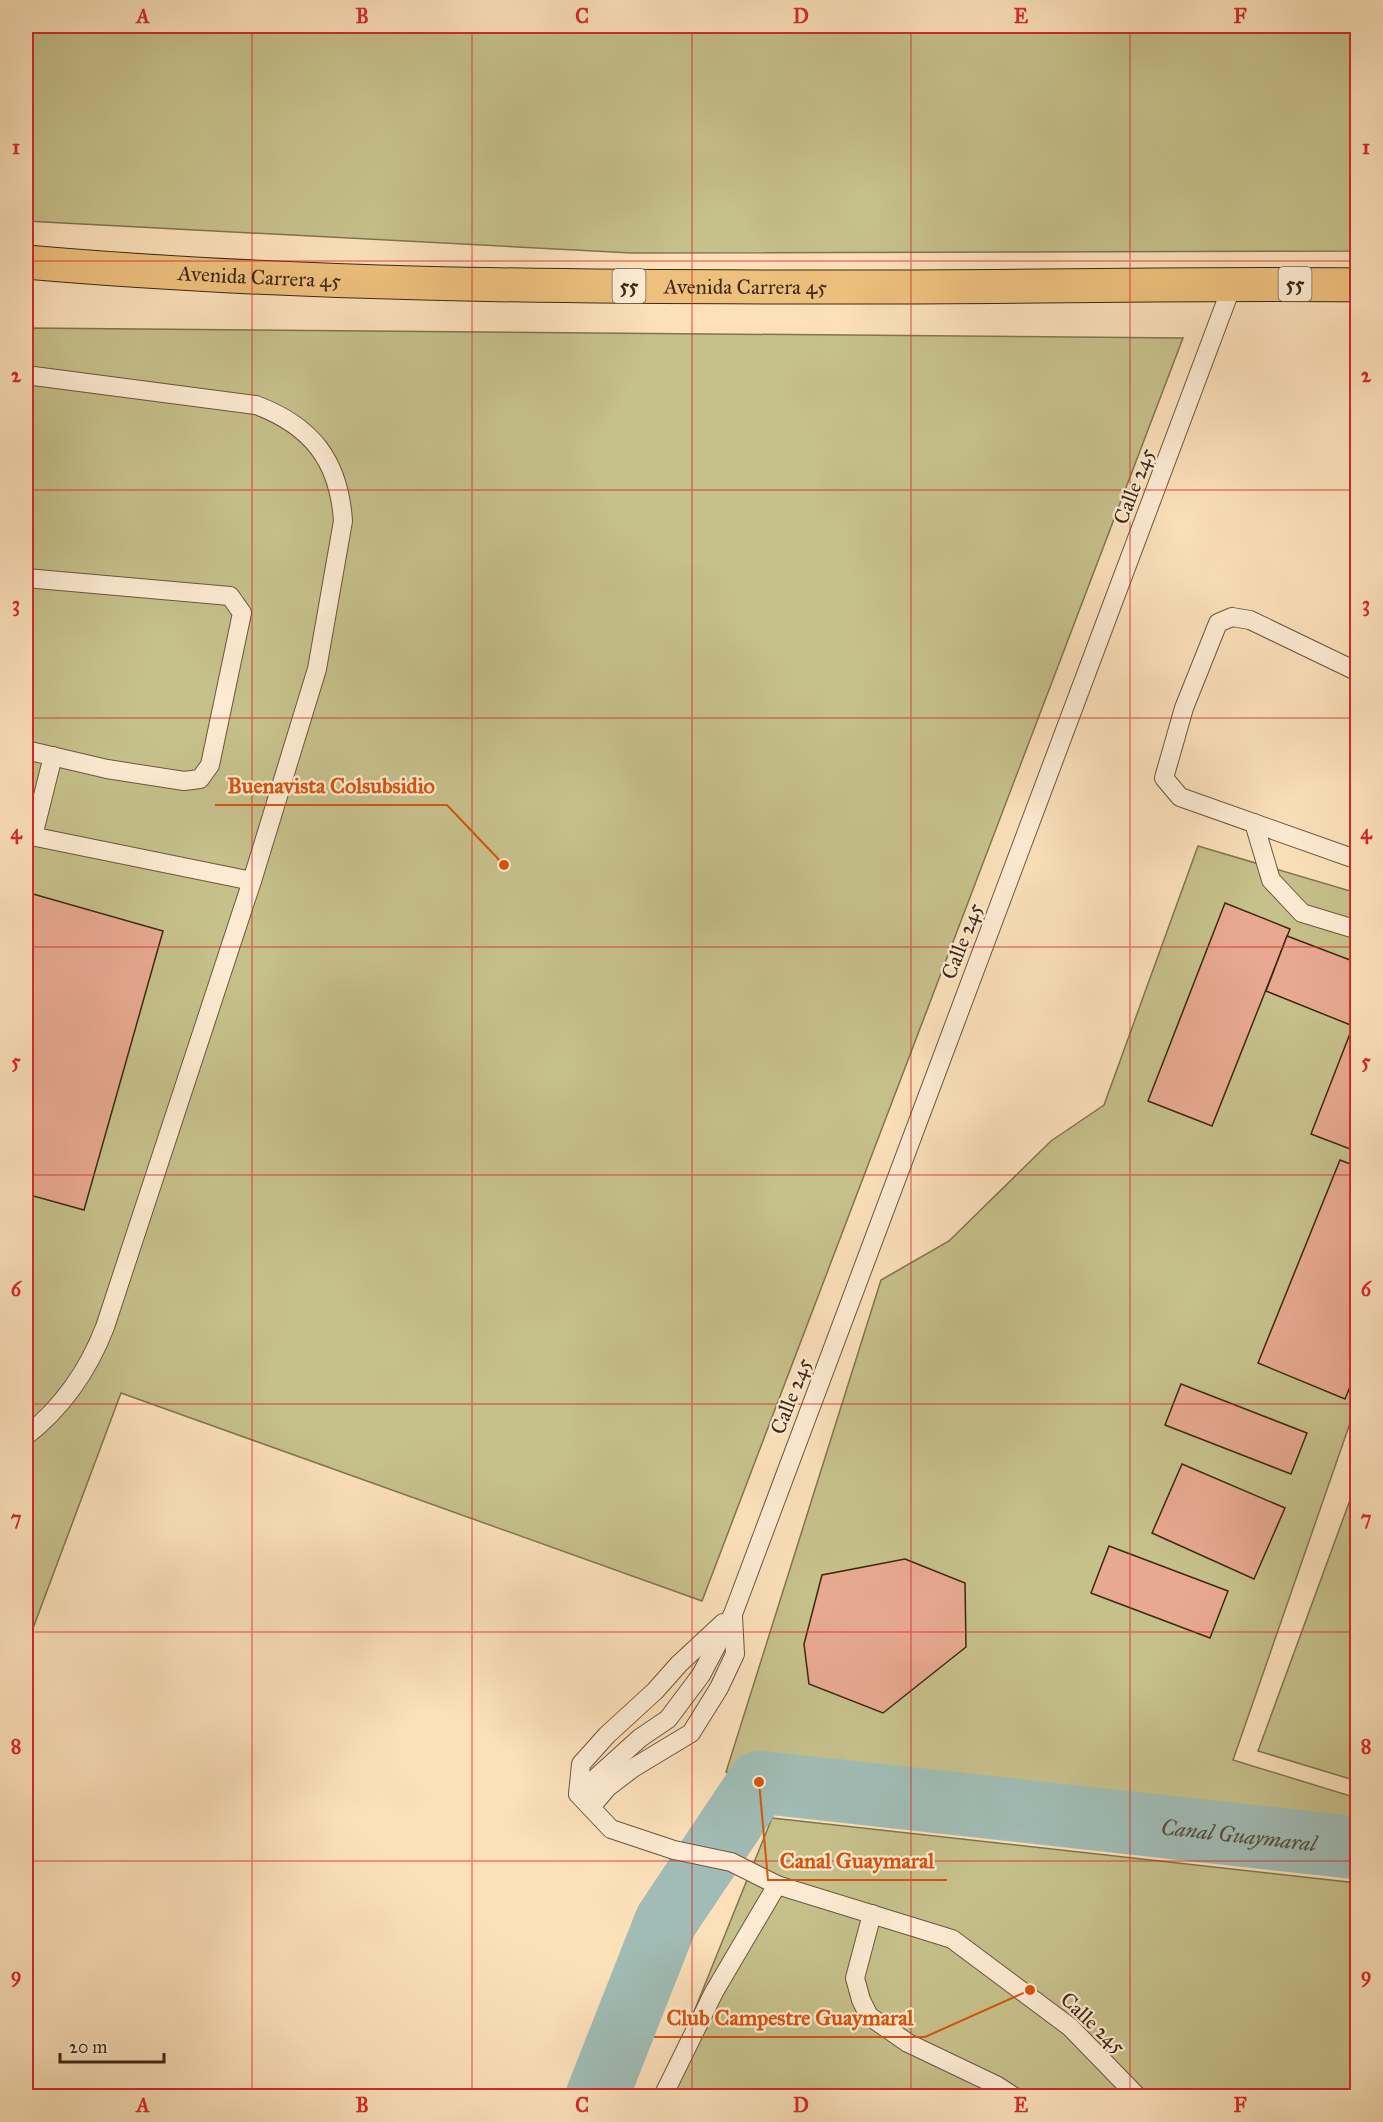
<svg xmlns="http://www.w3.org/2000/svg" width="1383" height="2122" font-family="'IM FELL Great Primer',serif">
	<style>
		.green { fill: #c6c08b; stroke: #827450; stroke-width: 1.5 }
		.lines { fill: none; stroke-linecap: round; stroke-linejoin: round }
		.river { stroke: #a0bcb5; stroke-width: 63 }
		.building { fill: #e7a990; stroke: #3e2714; stroke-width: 1.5 }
		.service-casing { stroke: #6d553e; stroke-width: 20 }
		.trunk-casing { stroke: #3e2714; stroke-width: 35 }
		.service { stroke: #fcebd2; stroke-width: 18 }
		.trunk { stroke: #eec07d; stroke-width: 33 }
		.grid { fill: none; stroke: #d62828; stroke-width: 1.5; stroke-opacity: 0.55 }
		.labels { text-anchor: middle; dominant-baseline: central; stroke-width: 4.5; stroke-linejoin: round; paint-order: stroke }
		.shield { fill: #fcebd2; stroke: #77624d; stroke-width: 1.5 }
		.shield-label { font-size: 20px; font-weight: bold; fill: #3e2714 }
		.street-label { font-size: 21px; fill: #3e2714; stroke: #fcebd2 }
		.water-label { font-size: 22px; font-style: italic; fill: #564c3c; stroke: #fcebd2 }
		.leader { fill: none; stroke: #d7540d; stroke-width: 2 }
		.callout-dot { fill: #d7540d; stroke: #fcebd2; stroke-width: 2 }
		.callout-label { font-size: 22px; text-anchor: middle; font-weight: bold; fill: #d7540d; stroke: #fcebd2; stroke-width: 4.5; stroke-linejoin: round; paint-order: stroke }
		.neatline { fill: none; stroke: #d62828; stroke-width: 2 }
		.grid-label { font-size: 20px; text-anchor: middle; font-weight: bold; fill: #d62828 }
	</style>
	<rect width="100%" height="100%" fill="#fbe0ba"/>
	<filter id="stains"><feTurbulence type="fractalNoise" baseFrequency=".00333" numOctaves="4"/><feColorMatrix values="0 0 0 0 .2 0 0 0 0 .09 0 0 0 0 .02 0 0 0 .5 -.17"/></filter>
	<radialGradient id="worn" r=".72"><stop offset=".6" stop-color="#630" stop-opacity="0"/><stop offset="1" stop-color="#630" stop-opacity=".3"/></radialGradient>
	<g class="green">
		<path d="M26,26H1357V251L632,253L26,221Z"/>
		<path d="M26,328L1183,338L702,1601L121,1393L26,1647Z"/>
		<path d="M1198,846L1357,893V1403L1233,1760L1357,1798V1849L726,1772L881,1280L949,1241L1051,1141L1104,1105Z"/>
		<path d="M1357,1481V1781L1258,1751Z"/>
		<path d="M772,1818L1357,1883V2096H660Z"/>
	</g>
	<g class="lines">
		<path class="river" id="s1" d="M597,2096L666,1921L759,1782L1358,1848"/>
	</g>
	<g class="building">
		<path d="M26,892L163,931L84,1210L26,1194Z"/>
		<path d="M1225,903L1290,929L1212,1126L1148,1101Z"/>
		<path d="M1287,936L1358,963V1013L1353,1026L1266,991Z"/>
		<path d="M1358,1013V1152L1311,1134Z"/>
		<path d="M1340,1160L1358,1167V1367L1345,1399L1258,1363Z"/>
		<path d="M1181,1384L1307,1433L1291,1474L1165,1425Z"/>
		<path d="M1182,1464L1285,1508L1254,1579L1152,1533Z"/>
		<path d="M1109,1546L1228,1591L1210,1638L1091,1593Z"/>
		<path d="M905,1559L965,1583L966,1647L883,1713L809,1684L804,1644L822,1575Z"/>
	</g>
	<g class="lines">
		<g class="service-casing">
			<g id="service">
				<path d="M26,375L256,405C312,426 339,461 343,521L317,669L252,881L105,1327C88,1371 63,1407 26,1436"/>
				<path d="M26,578L230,596L242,613L210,765L200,779L184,781L107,769L26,750"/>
				<path d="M1358,672L1250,620L1232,617L1218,623L1184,708L1164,778L1180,797L1358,860"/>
				<path d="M1254,823L1271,880L1302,913L1358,930"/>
				<path d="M26,835L252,881"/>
				<path d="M33,836L53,756"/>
				<path d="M578,1794L581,1764L607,1735L655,1691L679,1664L723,1623"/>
				<path d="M591,1807L608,1787L633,1768L691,1733L719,1688L735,1654L733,1616"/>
				<path d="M872,1914L855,1978L861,2000L869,2016L908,2043L996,2085L1013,2096"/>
				<path d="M663,2096L714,1992L777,1885"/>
				<path d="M1137,2096L1070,2027L952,1939L777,1885L731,1862L674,1850L611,1829L578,1794L640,1738L668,1719L701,1675L733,1614L1233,283"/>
			</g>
		</g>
		<g class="trunk-casing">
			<g id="trunk">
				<path id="s2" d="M26,262C290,285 556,287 822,287C1000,288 1179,283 1358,285"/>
			</g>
		</g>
		<use href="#service" class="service"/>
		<use href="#trunk" class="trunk"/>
	</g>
	<path class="grid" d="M252,26V2096M472,26V2096M692,26V2096M911,26V2096M1130,26V2096M26,261H1358M26,490H1358M26,718H1358M26,947H1358M26,1175H1358M26,1404H1358M26,1632H1358M26,1861H1358"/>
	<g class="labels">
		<g class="shield">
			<rect x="1278.5" y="267" width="33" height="34" rx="4.5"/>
			<rect x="612.5" y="269" width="33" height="34" rx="4.5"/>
		</g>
		<g class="shield-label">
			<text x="1295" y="284">55</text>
			<text x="629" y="286">55</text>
		</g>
		<g class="street-label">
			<text stroke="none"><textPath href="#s2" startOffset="234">Avenida Carrera 45</textPath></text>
			<text stroke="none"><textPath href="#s2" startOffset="720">Avenida Carrera 45</textPath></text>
			<text transform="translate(1134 486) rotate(-69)">Calle 245</text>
			<text transform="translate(962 941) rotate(-69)">Calle 245</text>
			<text transform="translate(791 1396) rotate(-69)">Calle 245</text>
			<text transform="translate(1093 2023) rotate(43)">Calle 245</text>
		</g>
		<g class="water-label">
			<text stroke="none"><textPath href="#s1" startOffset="838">Canal Guaymaral</textPath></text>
		</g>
	</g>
	<path class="leader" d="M504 865L447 805H215M759 1782L768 1880H947M1030 1990L925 2037H654"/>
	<g class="callout-dot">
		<circle cx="504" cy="865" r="6"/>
		<circle cx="759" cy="1782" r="6"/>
		<circle cx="1030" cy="1990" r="6"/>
	</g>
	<g class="callout-label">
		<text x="331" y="793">Buenavista Colsubsidio</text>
		<text x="857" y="1868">Canal Guaymaral</text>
		<text x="790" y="2025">Club Campestre Guaymaral</text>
	</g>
	<rect width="1383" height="2122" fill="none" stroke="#fbe0ba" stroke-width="66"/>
	<path d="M60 2053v9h104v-9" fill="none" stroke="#3e2714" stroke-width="3"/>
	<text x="69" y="2053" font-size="18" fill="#3e2714" stroke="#fcebd2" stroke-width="4.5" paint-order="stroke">20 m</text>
	<rect x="33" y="33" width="1317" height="2056" class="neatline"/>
	<g class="grid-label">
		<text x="143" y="23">A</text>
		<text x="362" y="23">B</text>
		<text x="582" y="23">C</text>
		<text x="801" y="23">D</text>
		<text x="1021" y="23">E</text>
		<text x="1240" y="23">F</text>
		<text x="16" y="154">1</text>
		<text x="1366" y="154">1</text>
		<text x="16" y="382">2</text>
		<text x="1366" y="382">2</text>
		<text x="16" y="611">3</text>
		<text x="1366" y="611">3</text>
		<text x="16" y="839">4</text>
		<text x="1366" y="839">4</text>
		<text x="16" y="1068">5</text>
		<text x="1366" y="1068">5</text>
		<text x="16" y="1296">6</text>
		<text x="1366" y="1296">6</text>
		<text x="16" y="1525">7</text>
		<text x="1366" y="1525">7</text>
		<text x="16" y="1753">8</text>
		<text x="1366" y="1753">8</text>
		<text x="16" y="1982">9</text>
		<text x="1366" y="1982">9</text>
		<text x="143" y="2112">A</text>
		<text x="362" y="2112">B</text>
		<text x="582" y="2112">C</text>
		<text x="801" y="2112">D</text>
		<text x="1021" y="2112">E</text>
		<text x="1240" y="2112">F</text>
	</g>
	<rect width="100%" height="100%" filter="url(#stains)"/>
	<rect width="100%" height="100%" fill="url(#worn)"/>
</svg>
